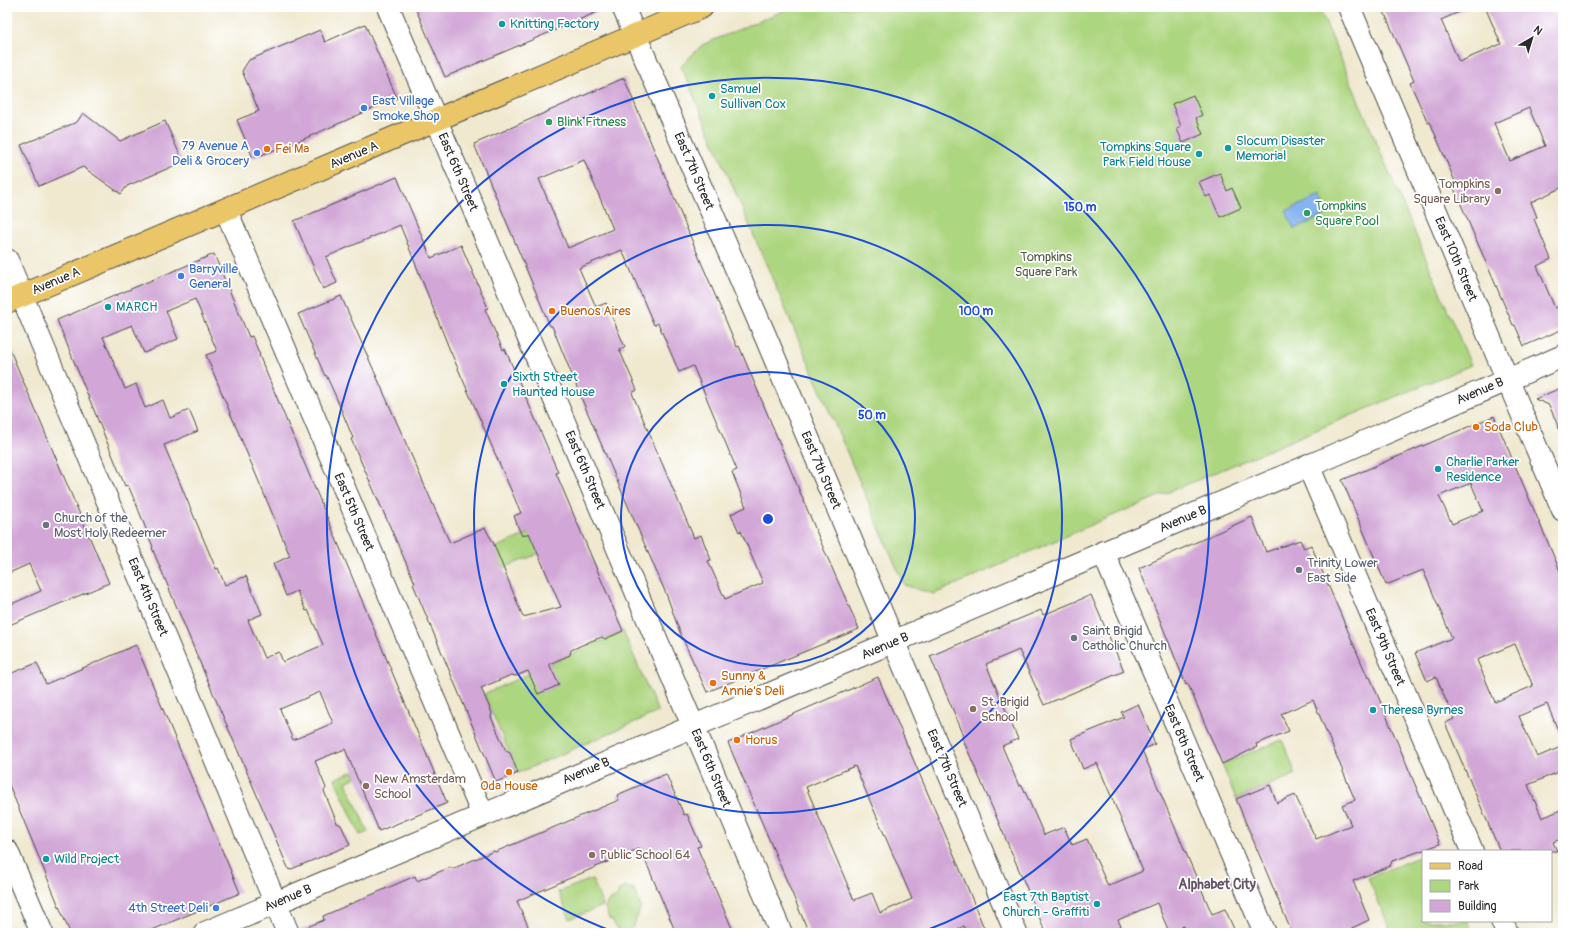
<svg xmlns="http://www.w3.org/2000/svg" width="1570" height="940" font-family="Pangolin,sans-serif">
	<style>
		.green { fill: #add680; stroke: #6c8056 }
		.water { fill: #85b4f0; stroke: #58708e }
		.building { fill: #d2a7d7; fill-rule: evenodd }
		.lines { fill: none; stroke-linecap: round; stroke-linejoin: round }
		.minor-casing { stroke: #494844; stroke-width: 24 }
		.major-casing { stroke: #494844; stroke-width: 24 }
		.minor { stroke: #fff; stroke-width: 22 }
		.major { stroke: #ebc669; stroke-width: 22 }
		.ring { fill: none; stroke: #1d4ed8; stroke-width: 2 }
		.culture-dot { fill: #0f9aa8; stroke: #fff; stroke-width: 1.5 }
		.shop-dot { fill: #3f7fe0; stroke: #fff; stroke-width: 1.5 }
		.leisure-dot { fill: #2e9e5b; stroke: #fff; stroke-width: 1.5 }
		.food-dot { fill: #e8710a; stroke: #fff; stroke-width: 1.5 }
		.education-dot { fill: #8d6e63; stroke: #fff; stroke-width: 1.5 }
		.worship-dot { fill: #6b7280; stroke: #fff; stroke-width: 1.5 }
		.labels { text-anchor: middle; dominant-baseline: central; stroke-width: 3.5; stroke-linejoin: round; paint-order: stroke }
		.culture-label { font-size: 13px; fill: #0d838f; stroke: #fff; text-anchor: start }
		.shop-label { font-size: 13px; fill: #366cbe; stroke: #fff; text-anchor: start }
		.leisure-label { font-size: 13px; fill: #27864d; stroke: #fff; text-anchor: start }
		.food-label { font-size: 13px; fill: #c56008; stroke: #fff; text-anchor: start }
		.street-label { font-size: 13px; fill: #2b2b2b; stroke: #fff }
		.education-label { font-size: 13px; fill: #785e54; stroke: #fff; text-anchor: start }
		.park-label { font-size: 13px; fill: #525e44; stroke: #fff }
		.worship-label { font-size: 13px; fill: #5b616d; stroke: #fff; text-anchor: start }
		.neighbourhood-label { font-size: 14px; font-weight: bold; fill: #655667; stroke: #fff }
		.centre { fill: #1d4ed8; stroke: #fff; stroke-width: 2 }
		.ring-label { font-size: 12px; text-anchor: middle; font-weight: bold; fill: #1d4ed8; stroke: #fff; stroke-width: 3.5; stroke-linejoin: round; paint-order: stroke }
	</style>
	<rect width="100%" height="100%" fill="#fff"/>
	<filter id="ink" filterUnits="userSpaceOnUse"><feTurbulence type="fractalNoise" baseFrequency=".025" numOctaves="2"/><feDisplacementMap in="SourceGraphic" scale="8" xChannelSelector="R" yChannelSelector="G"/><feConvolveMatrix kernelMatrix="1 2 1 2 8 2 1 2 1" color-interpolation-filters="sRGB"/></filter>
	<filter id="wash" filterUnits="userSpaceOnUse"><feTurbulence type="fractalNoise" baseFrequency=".012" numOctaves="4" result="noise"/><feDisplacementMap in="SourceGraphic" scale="16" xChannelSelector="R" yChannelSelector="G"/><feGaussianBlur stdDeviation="0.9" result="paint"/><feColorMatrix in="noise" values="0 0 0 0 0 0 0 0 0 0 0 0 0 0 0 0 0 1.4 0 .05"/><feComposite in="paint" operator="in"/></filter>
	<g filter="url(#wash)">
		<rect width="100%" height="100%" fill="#f0e9d0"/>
		<g class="green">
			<path d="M792,7H1319L1471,365L1100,521L934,594L904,585L681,66L702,45Z"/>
			<path d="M573,515L538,554L503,568L494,548Z"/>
			<path d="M623,631L658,712L518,773L484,694Z"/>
			<path d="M1282,740L1296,774L1236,799L1222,764Z"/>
			<path d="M353,771L356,777L346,782L368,832L360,835L335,779Z"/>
			<path d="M1423,855V921H1468L1473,933H1392L1368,878Z"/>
			<path d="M592,879L603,906L570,919L558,892Z"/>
			<path d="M626,887L634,890L641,907L633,927L623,931L616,927L612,920L609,919L605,908L608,901L617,897L619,890Z"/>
		</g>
		<path class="water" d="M1320,196L1328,214L1294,229L1286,211Z"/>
		<g id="blocks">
			<g class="building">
				<path d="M415,7H609L445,77Z"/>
				<path d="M1382,7H1470L1441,20L1459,62L1501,44L1485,7H1563V187L1531,202L1537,217L1534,219L1551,259L1537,266L1555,308L1563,304V329L1524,346L1515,325H1513L1453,186L1456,184L1430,122L1428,123L1410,83L1414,81ZM1529,108L1545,146L1510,161L1494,123Z"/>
				<path d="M365,24L397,98L299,141L253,158L237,120L259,111L242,71L249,60L320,30L325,42Z"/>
				<path d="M624,78L685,224L737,347L739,346L825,552L859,629L707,692L681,635L667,596L583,402L552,326H550L474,144ZM584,160L613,229L568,248L539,179ZM622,250L654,325L658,323L679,372L693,366L737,470L732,472L746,507L731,514L739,532L741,531L763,583L725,599L708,561L711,560L701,535L694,538L632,393L637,390L619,349L625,347L606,303L596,307L579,268Z"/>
				<path d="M1193,95L1202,115L1196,118L1203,134L1183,143L1177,129L1181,126L1172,104Z"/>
				<path d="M83,113L120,141L165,121L183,162L127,186L121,194L83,167L39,186L21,145L77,122Z"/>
				<path d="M1220,173L1227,191L1232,188L1241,208L1220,217L1210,195L1206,197L1199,182Z"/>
				<path d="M397,177L431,258L461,245L488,308L485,309L503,350L505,349L558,472L556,473L623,631L605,639L602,637L591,641L571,650L570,655L549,664L559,685L538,694L528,671L516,676L511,675L481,688L492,713L491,717L506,751L510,753L518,773L496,782L413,584L415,583L351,439L353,438L336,397L326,375L325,376L298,314L341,296L450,543L485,528L493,542L523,617L561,607L529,533L522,536L518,527L514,516L521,513L449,348L400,225L326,257L337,283L323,289L294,221Z"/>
				<path d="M214,254L249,337L252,336L260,355H259L447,803L379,831L345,749L315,761L326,788L324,791L337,823L341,825L350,845L289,870L201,665L152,548L153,547L137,506L128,485L125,486L57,320ZM195,299L217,351L206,355L290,556L273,564L286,596L297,591L306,611L308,610L323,645L283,662L279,652L264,658L248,620L262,614L246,576L225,585L218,568L216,569L164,445L198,431L189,410L170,418L163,400L145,408L136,384L125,389L103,337L132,325L144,353L178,339L166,311ZM320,692L333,723L293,740L280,709Z"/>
				<path d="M7,343L109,583L7,626V606L41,591L29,564L7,574Z"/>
				<path d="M1563,387V438L1549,405L1535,399Z"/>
				<path d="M1494,416L1563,578V742L1547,704L1519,716L1537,757L1563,746V770L1528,785L1542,818L1563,809V838L1553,842L1557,851H1500L1445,723L1454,719L1436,677L1427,681L1415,653L1452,638L1423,570L1386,585L1342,480ZM1471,483L1483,511L1452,524L1439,496ZM1515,644L1533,686L1495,702L1477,660Z"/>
				<path d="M1252,517L1266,552L1300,540L1304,548L1311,545L1368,678L1370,677L1440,844L1398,859L1392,861L1390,866L1353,881L1369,920L1352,928L1354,933H1292L1236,799L1270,785L1277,803L1295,795L1316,839L1351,825L1342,805L1355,800L1313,700L1281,714L1289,731L1256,744L1257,747L1222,764L1188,684L1186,685L1139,568Z"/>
				<path d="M1091,595L1124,671L1044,705L1019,650L986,664L1018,739L1002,746L1019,786L1022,785L1044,835L1064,827L1072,845L1087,839L1108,886L1143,871L1097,763L1083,769L1071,739L1124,717L1121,712L1138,704L1155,744L1142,750L1212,914L1225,909L1234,929L1225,933H1187L1184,926L1169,932L1157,903L1118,920L1124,933H1046L962,737L964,736L930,656L1041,610L1043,615Z"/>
				<path d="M136,645L240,893L145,933H70L7,780V675L37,663L46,684Z"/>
				<path d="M878,677L955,857L986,933H967L964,926L948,933H809L728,743ZM855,766L912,899L880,913L872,893L854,900L806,787Z"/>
				<path d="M666,774L684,815L687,814L701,846L697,847L734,933H676L640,848L517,901L531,933H300V930L324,920L323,916L415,876L417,881L451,867L452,869L494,851L495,852L619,800L617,795Z"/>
			</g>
		</g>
	</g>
	<g filter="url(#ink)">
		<use href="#blocks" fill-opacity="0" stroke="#494844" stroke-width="1"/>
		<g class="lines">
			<g class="minor-casing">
				<g id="minor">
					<path d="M388,7L781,933"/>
					<path d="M623,7L767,340L1016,933"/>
					<path d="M1349,7L1563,510"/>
					<path d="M226,210L483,815"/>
					<path d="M7,260L288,933"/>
					<path d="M1308,465L1472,851"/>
					<path d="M1103,552L1265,933"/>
					<path d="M7,851L42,933"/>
					<path d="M1502,921L1507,933"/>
					<path d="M205,933L1325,459L1563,356"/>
				</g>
			</g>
			<g class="major-casing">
				<path id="major" d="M7,302L702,7"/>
			</g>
			<use href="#minor" class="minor"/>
			<use href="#major" class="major"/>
		</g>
	</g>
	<g class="ring">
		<circle cx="768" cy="519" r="147"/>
		<circle cx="768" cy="519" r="294"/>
		<path d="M614 932A441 441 0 1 1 922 932"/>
	</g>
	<g class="culture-dot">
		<circle cx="502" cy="24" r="4"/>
		<circle cx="712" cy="96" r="4"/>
		<circle cx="1228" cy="148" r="4"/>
		<circle cx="1199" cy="154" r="4"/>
		<circle cx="108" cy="307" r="4"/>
		<circle cx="504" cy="384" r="4"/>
		<circle cx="1438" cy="469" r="4"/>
		<circle cx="1373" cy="710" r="4"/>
		<circle cx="46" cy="859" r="4"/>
		<circle cx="1097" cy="904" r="4"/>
	</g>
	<g class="shop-dot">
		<circle cx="364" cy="108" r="4"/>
		<circle cx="257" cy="153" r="4"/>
		<circle cx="181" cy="276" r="4"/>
		<circle cx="216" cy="908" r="4"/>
	</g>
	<g class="leisure-dot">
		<circle cx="549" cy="122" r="4"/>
		<circle cx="1307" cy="213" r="4"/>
	</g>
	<g class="food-dot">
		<circle cx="267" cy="149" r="4"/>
		<circle cx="552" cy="311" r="4"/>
		<circle cx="1476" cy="427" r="4"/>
		<circle cx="713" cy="683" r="4"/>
		<circle cx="737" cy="740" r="4"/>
		<circle cx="509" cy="772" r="4"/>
	</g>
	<g class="education-dot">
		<circle cx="1498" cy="191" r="4"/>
		<circle cx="973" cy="709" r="4"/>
		<circle cx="366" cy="786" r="4"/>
		<circle cx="592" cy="855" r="4"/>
	</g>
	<g class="worship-dot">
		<circle cx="46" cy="525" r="4"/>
		<circle cx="1299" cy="570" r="4"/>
		<circle cx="1074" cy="638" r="4"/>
	</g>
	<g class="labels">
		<g class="culture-label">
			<text x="510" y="24">Knitting Factory</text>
			<text x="720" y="89">Samuel<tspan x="720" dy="15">Sullivan Cox</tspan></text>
			<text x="1236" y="141">Slocum Disaster<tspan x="1236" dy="15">Memorial</tspan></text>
			<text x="1191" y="147" text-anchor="end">Tompkins Square<tspan x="1191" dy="15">Park Field House</tspan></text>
			<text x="116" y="307">MARCH</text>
			<text x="512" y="377">Sixth Street<tspan x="512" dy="15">Haunted House</tspan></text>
			<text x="1446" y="462">Charlie Parker<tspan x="1446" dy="15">Residence</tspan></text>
			<text x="1381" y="710">Theresa Byrnes</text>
			<text x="54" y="859">Wild Project</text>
			<text x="1089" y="897" text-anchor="end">East 7th Baptist<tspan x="1089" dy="15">Church - Graffiti</tspan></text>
		</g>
		<g class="shop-label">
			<text x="372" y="101">East Village<tspan x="372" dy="15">Smoke Shop</tspan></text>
			<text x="249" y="146" text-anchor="end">79 Avenue A<tspan x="249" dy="15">Deli &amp; Grocery</tspan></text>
			<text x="189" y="269">Barryville<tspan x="189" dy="15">General</tspan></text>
			<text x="208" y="908" text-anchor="end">4th Street Deli</text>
		</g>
		<g class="leisure-label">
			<text x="557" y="122">Blink Fitness</text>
			<text x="1315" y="206">Tompkins<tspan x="1315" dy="15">Square Pool</tspan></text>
		</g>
		<g class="food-label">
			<text x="275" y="149">Fei Ma</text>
			<text x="560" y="311">Buenos Aires</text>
			<text x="1484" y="427">Soda Club</text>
			<text x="721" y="676">Sunny &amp;<tspan x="721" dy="15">Annie’s Deli</tspan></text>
			<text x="745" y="740">Horus</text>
			<text x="509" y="786" text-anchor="middle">Oda House</text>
		</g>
		<g class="street-label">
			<text transform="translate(354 155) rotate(-23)">Avenue A</text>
			<text transform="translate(694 171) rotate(67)">East 7th Street</text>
			<text transform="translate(458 172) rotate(67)">East 6th Street</text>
			<text transform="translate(1456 259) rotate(67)">East 10th Street</text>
			<text transform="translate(56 281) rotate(-23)">Avenue A</text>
			<text transform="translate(1480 391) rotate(-23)">Avenue B</text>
			<text transform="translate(585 470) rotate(67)">East 6th Street</text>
			<text transform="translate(821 470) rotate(67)">East 7th Street</text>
			<text transform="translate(354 512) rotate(67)">East 5th Street</text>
			<text transform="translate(1183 519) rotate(-23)">Avenue B</text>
			<text transform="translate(148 597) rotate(67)">East 4th Street</text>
			<text transform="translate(885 646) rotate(-23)">Avenue B</text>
			<text transform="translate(1385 647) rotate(67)">East 9th Street</text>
			<text transform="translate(1184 743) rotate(67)">East 8th Street</text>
			<text transform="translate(711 768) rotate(67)">East 6th Street</text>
			<text transform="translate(947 768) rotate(67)">East 7th Street</text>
			<text transform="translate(586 771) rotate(-23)">Avenue B</text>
			<text transform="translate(288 898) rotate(-23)">Avenue B</text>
		</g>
		<g class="education-label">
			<text x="1490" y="184" text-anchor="end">Tompkins<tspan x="1490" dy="15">Square Library</tspan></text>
			<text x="981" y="702">St. Brigid<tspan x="981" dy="15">School</tspan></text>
			<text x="374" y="779">New Amsterdam<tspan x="374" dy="15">School</tspan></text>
			<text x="600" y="855">Public School 64</text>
		</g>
		<g class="park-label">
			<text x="1046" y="257">Tompkins<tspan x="1046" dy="15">Square Park</tspan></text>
		</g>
		<g class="worship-label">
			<text x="54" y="518">Church of the<tspan x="54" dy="15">Most Holy Redeemer</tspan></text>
			<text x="1307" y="563">Trinity Lower<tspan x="1307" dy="15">East Side</tspan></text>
			<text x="1082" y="631">Saint Brigid<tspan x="1082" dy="15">Catholic Church</tspan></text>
		</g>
		<g class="neighbourhood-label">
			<text x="1217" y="884">Alphabet City</text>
		</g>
	</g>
	<circle cx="768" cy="519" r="6" class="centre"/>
	<g class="ring-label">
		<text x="1080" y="211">150 m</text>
		<text x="976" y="315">100 m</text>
		<text x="872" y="419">50 m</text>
	</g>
	<rect width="1570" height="940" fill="none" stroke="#fff" stroke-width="24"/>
	<rect x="1422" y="850" width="130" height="72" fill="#ffffff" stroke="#aaaaaa"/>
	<rect x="1430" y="863" width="20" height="6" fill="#ebc669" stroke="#aaaaaa"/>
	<text x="1458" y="870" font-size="12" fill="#2b2b2b">Road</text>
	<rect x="1430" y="880" width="20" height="12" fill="#add680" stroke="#aaaaaa"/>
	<text x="1458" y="890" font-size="12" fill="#2b2b2b">Park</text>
	<rect x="1430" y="900" width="20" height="12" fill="#d2a7d7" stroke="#aaaaaa"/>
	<text x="1458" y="910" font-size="12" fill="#2b2b2b">Building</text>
	<g transform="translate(1532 38) rotate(38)" stroke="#ffffff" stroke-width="3" paint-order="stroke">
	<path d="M0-3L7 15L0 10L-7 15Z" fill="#2b2b2b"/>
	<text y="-6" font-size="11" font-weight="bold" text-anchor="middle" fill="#2b2b2b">N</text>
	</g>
</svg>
